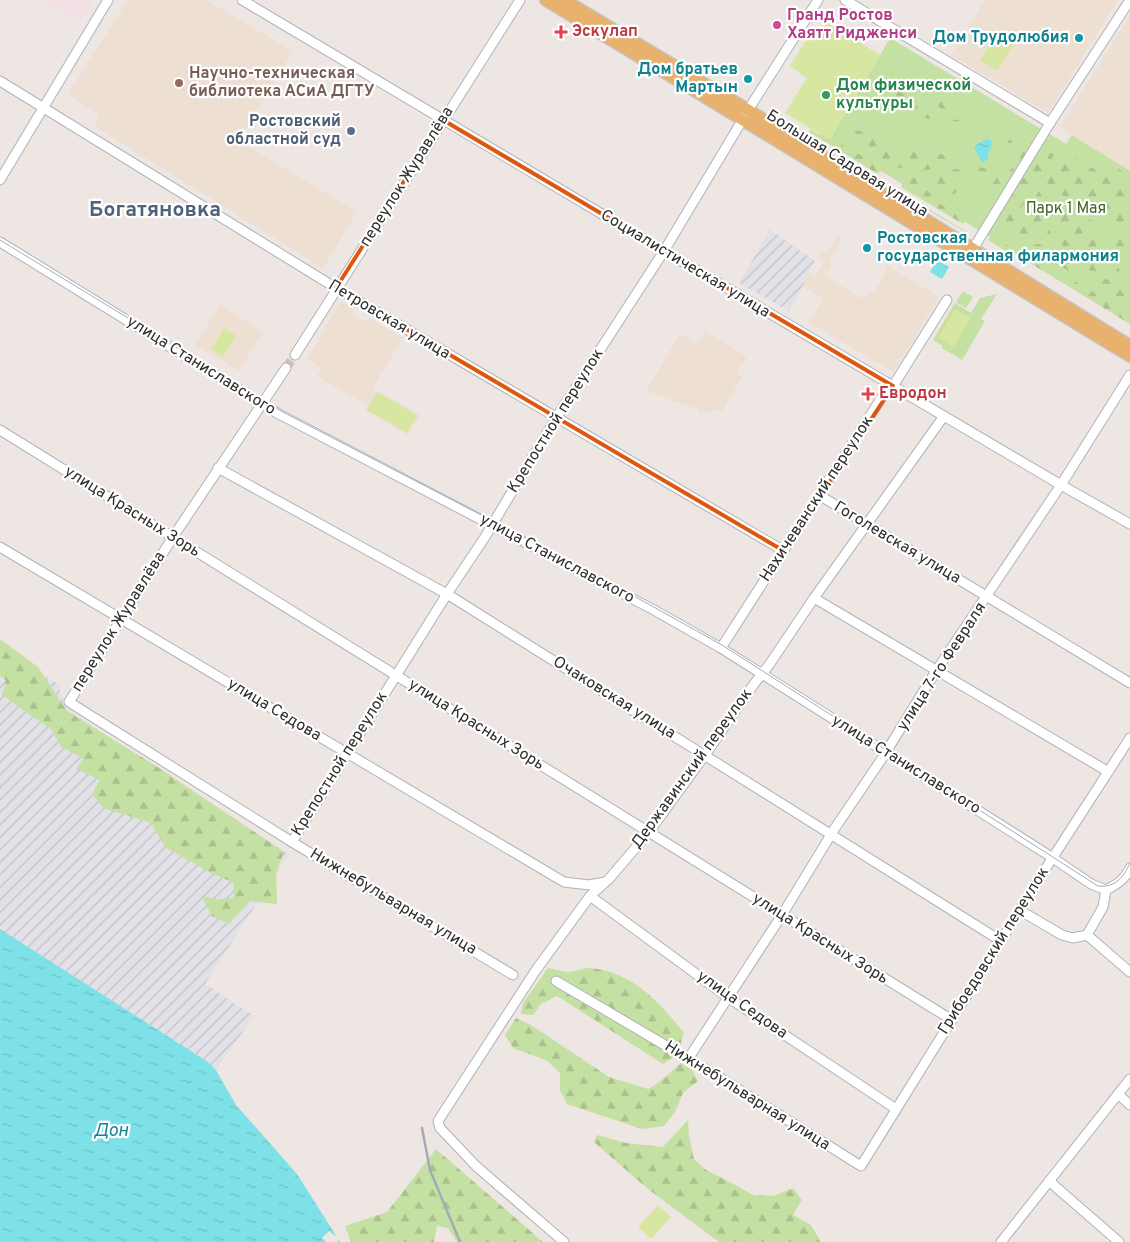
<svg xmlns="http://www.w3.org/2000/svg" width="1130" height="1242" font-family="Overpass,sans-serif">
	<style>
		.industrial { fill: url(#industrial-furrows) }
		.education { fill: #eedfd3 }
		.medical { fill: #f3e0e5 }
		.green { fill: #c5e0a3 }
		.forest { fill: url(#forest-firs) }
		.pitch { fill: #d7e6a0 }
		.water { fill: url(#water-ripples) }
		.pier { fill: #eee6e2 }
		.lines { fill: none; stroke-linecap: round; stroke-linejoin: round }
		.minor-tunnel { stroke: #c8c1be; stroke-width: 9; stroke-dasharray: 9 4.5; stroke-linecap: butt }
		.minor-casing { stroke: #aeb3b9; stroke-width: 11 }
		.major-casing { stroke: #c4c4c4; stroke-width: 14 }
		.minor { stroke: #fff; stroke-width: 9 }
		.major { stroke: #e8b16d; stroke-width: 11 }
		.tram { stroke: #a4abb6; stroke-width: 1 }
		.rail { stroke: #a4abb6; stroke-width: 2.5 }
		.marked { fill: none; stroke: #df570e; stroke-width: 4; stroke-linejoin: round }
		.hotel-dot { fill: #d1479c; stroke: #fff; stroke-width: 2 }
		.health-dot { fill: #e0444e; stroke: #fff; stroke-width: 2 }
		.culture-dot { fill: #0f9aa8; stroke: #fff; stroke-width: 2 }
		.education-dot { fill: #8d6e63; stroke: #fff; stroke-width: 2 }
		.leisure-dot { fill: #2e9e5b; stroke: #fff; stroke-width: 2 }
		.service-dot { fill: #5c6f8a; stroke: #fff; stroke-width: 2 }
		.labels { text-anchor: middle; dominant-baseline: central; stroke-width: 4.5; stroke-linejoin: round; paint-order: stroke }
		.hotel-label { font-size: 16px; font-weight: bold; fill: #b23c85; stroke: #fff; text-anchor: start }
		.health-label { font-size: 16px; font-weight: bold; fill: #be3a42; stroke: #fff; text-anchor: start }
		.culture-label { font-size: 16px; font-weight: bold; fill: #0d838f; stroke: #fff; text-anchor: end }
		.education-label { font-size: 16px; font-weight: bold; fill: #785e54; stroke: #fff; text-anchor: start }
		.leisure-label { font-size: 16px; font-weight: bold; fill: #27864d; stroke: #fff; text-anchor: start }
		.service-label { font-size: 16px; font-weight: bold; fill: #4e5e75; stroke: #fff; text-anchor: end }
		.street-label { font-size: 16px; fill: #2e2e2e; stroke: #fff }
		.park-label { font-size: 16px; fill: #3f6821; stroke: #fff }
		.water-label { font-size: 18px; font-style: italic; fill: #188191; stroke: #fff }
		.district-label { font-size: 21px; font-weight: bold; fill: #51627c; stroke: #fff }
	</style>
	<defs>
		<pattern id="industrial-furrows" width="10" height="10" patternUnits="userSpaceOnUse" patternTransform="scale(1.25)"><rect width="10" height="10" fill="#e2e1e7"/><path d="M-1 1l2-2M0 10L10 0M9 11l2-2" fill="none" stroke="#c2c1c6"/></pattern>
		<pattern id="forest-firs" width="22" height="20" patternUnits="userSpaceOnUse" patternTransform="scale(1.25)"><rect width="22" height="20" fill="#c5e0a3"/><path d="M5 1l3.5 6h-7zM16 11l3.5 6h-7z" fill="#aac08d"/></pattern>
		<pattern id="water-ripples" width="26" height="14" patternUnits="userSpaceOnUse" patternTransform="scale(1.25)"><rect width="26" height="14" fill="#7ee1e7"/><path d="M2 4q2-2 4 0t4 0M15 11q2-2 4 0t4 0" fill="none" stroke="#6dc1c6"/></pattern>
	</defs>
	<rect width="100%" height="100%" fill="#eee6e2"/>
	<g class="industrial">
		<path d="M770,230L815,261L808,273L803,287L789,311L739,283Z"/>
		<path d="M0,648L58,684L66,709L289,854L205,984L254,1016L216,1070L208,1062L0,929Z"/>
	</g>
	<g class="education">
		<path d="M128,0H206L293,51L238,140L357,212L323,268L94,126L100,116L68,94Z"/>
		<path d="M985,0H1118L1048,113L951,55Z"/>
		<path d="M1130,15V171L1060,127Z"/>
		<path d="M837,236L842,239L829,261L832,263L825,276L861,298L867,297L872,290L875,291L887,270L885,267L888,266L939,297L894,372L809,323L823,298L803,287L808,273L815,277L824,262L817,258L822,249L824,254L829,253V249Z"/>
		<path d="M341,301L354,309L352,314L366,322L369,318L403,338L373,388L420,415L408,435L365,410L368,406L317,376L322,368L307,359Z"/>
		<path d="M220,305L263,332L239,371L195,345Z"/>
		<path d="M705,331L747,357L737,373L742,377L722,411L715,410L706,413H697L699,409L691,407L646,391L680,334L697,344Z"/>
	</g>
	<path class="medical" d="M43,0H94L80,22Z"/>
	<g class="green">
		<path d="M890,38L1066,144L1072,135L1130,171V322L830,140L846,110L849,108Z"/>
		<path d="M807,135L877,178L806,136Z"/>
		<path d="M897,190L967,232V233L896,191Z"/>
		<path d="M963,291L973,297L966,308L956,302Z"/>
		<path d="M997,294L981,319L985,321L962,360L942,348L943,346L933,340L955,303L971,313L980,298Z"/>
	</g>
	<g class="forest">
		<path d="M897,83L909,93L904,111L884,106Z"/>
		<path d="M939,90L956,100L950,112L943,110L930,101Z"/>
		<path d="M918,100L924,105V109L948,119L950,124L913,115Z"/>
		<path d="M967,111L972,114L968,122L960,127L953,126V120L963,119Z"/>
		<path d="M834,124L895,141L888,163L830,131Z"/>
		<path d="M810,129L818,134L820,132L883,168L878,174L809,132Z"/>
		<path d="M999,137L1012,140L1030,151L1004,193L990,187L1001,172L1007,176L1023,150L1012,143H1007L1005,148L1003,147L1002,141Z"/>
		<path d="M905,144L958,159L957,164L916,172L897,167Z"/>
		<path d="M1040,146L1054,155L1038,181L1024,173Z"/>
		<path d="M1064,151L1112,180L1119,169L1130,176V236L1044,184Z"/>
		<path d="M998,163L1001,164L999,167L985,185L973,180L971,177L976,166C985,168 991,172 998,163Z"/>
		<path d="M957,169L964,171L959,190L954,194H952L948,202L940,198L921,176Z"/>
		<path d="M915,177L938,203L967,218L963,224L901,187L903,182L906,183L908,179Z"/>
		<path d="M1022,177L1035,185L1010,226L997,218Z"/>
		<path d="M1040,189L1047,193L1045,221L1053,237C1039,239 1024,243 1017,229Z"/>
		<path d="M1054,195L1098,225L1094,232L1057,237C1048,223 1051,210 1054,195Z"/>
		<path d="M989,199H994L999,203L989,217L983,212L985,201Z"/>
		<path d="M991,235L1010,247L1007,252L988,240Z"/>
		<path d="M1098,236L1110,243L1121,275L1088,270L1063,246L1059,240Z"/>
		<path d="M1119,236L1130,243V277L1127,276L1115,244Z"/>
		<path d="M1055,241L1060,249L1085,272L1082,279L1028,246Z"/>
		<path d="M1016,245L1130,315V324L1012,252Z"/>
		<path d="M1088,274L1108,280L1123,282L1130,308L1085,282Z"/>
		<path d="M0,639L38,667L67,711L156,766L284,852L276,873L277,904L250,901L229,924L212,916L201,896L217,899L234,898V883L209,872L165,847L151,823L103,808L92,794L100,780L77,769L83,758L61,747L52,730L2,695L6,681L0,675Z"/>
		<path d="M548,968C555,969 563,972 570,972C577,971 583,968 589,968C631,971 659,1001 684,1033L677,1055L663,1064L557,996L541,1004L533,1015L521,1014L523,1003Z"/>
		<path d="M516,1018L531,1025L609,1077L648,1089L658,1083L681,1063L692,1070L698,1081L683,1093L675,1112L664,1126L642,1129L567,1104L560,1090V1073L546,1060L513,1048L505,1035Z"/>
		<path d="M688,1120L689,1136L694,1159L706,1170L730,1182L753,1195L773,1196L793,1188L802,1200L793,1215L811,1225L821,1242H719L648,1189L594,1142L597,1135L626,1143L663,1147Z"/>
		<path d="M436,1149L543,1242H457L448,1228L437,1226L434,1242H351L345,1226L387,1212Z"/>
	</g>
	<g class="pitch">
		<path d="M827,22L880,55L830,140L785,113L807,78L790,66L811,32L818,37Z"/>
		<path d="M998,32L1015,42L997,71L980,60Z"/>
		<path d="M955,309L971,318L953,347L938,338Z"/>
		<path d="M224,328L236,336L223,357L211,349Z"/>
		<path d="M377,392L417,415L407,433L367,410Z"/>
		<path d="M658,1205L671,1217L651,1239L638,1227Z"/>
	</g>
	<g class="water">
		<path d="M986,139L991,140L992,144L988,155V160L982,162L974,148L976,145Z"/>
		<path d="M937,260L949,267L942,279L930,272Z"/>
		<path d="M0,929L208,1062L216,1070L236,1105L297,1174L340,1242H0Z"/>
	</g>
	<path class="pier" d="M329,1231L335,1236L337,1235L340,1238L337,1242H326L322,1238Z"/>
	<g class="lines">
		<path class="minor-tunnel" d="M286,368L295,355"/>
		<g class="minor-casing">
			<g id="minor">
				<path d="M242,0L664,251L1061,485L1130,524"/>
				<path d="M845,0L1050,123"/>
				<path d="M0,81L336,288L784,551"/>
				<path d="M0,180L108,0"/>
				<path d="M0,242L277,413L654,610L721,648L1053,858L1091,884L1106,890"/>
				<path d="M973,249L1050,123L1130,0"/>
				<path d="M295,355L520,0"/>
				<path d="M286,368L173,537L69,702L292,842L513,975"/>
				<path d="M0,430L952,1020"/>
				<path d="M218,468L447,594L1001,941"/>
				<path d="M819,495L1130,683"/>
				<path d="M0,547L564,882L589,885L605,882"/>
				<path d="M814,598L1107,771"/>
				<path d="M721,648L884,394L893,386L947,300"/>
				<path d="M292,842L447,594L485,537L556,418L664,251L752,104L818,0"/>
				<path d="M1106,890C1117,884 1125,880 1130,868"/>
				<path d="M590,896L729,998L896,1109"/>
				<path d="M1021,911L1062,935L1073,938L1087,935L1130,972"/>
				<path d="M1087,935L1103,907L1106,890"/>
				<path d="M556,981L714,1074L861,1166L1046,868L1130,738"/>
				<path d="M688,1059L782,915L835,828L883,757L936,671L1061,485L1130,375"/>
				<path d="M1118,1094L1130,1105"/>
				<path d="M1049,1181L1119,1242"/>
				<path d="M564,1242L476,1166L440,1128L438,1121L536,970L590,896L609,879L649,832L705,755L754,684L769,665L814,598L944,416"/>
				<path d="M1001,1242L1130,1079"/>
			</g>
		</g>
		<g class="major-casing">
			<g id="major">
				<path d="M546,0L1130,356"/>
				<path d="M564,0L743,107L1130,346"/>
			</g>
		</g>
		<use href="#minor" class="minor"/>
		<use href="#major" class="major"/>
		<g class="tram">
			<path d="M0,240L279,410L589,571L722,645L1098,886C1115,888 1124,877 1130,863"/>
			<path d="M486,526L522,545"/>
		</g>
		<path class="rail" d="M422,1128L430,1170L460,1242"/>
	</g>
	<path class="marked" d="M443,120L893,386L784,551L336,288Z"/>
	<circle class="hotel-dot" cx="777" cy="25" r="5"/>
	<g class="health-dot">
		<path d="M558.5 24.5h5v5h5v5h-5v5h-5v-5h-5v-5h5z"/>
		<path d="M865.5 386.5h5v5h5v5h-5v5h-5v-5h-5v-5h5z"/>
	</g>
	<g class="culture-dot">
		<circle cx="1079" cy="38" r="5"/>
		<circle cx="748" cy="79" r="5"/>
		<circle cx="867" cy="248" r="5"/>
	</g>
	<circle class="education-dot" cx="179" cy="83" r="5"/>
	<circle class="leisure-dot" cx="826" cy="95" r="5"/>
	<circle class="service-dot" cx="351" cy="131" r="5"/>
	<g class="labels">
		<g class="hotel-label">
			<text x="787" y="16">Гранд Ростов<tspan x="787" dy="18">Хаятт Ридженси</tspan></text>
		</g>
		<g class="health-label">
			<text x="572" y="32">Эскулап</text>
			<text x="879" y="394">Евродон</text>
		</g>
		<g class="culture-label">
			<text x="1069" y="38">Дом Трудолюбия</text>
			<text x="738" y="70">Дом братьев<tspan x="738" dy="18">Мартын</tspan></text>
			<text x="877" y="239" text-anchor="start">Ростовская<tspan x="877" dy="18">государственная филармония</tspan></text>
		</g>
		<g class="education-label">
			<text x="189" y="74">Научно-техническая<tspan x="189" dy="18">библиотека АСиА ДГТУ</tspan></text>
		</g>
		<g class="leisure-label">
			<text x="836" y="86">Дом физической<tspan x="836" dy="18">культуры</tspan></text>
		</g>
		<g class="service-label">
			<text x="341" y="122">Ростовский<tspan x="341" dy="18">областной суд</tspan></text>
		</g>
		<g class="street-label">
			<text transform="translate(847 164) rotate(32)">Большая Садовая улица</text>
			<text transform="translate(407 177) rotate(-58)">переулок Журавлёва</text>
			<text transform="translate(685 264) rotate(31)">Социалистическая улица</text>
			<text transform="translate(389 320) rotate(31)">Петровская улица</text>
			<text transform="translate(201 366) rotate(32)">улица Станиславского</text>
			<text transform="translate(556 421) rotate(-58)">Крепостной переулок</text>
			<text transform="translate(817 499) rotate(-57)">Нахичеванский переулок</text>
			<text transform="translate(132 512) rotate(32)">улица Красных Зорь</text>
			<text transform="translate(897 543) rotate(31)">Гоголевская улица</text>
			<text transform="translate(557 559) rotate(28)">улица Станиславского</text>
			<text transform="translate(119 622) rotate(-58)">переулок Журавлёва</text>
			<text transform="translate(942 667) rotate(-57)">улица 7-го Февраля</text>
			<text transform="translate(614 698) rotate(32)">Очаковская улица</text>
			<text transform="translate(274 710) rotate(31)">улица Седова</text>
			<text transform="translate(476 725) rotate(32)">улица Красных Зорь</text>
			<text transform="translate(340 764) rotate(-58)">Крепостной переулок</text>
			<text transform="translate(906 765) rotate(32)">улица Станиславского</text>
			<text transform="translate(692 769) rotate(-54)">Державинский переулок</text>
			<text transform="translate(393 902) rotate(31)">Нижнебульварная улица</text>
			<text transform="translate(820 939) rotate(32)">улица Красных Зорь</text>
			<text transform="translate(994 951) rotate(-58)">Грибоедовский переулок</text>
			<text transform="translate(742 1005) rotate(35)">улица Седова</text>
			<text transform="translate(747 1096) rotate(32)">Нижнебульварная улица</text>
		</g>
		<g class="park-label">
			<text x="1066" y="209">Парк 1 Мая</text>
		</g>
		<g class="water-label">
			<text x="111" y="1131">Дон</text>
		</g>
		<g class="district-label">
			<text x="155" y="210">Богатяновка</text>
		</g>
	</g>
</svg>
